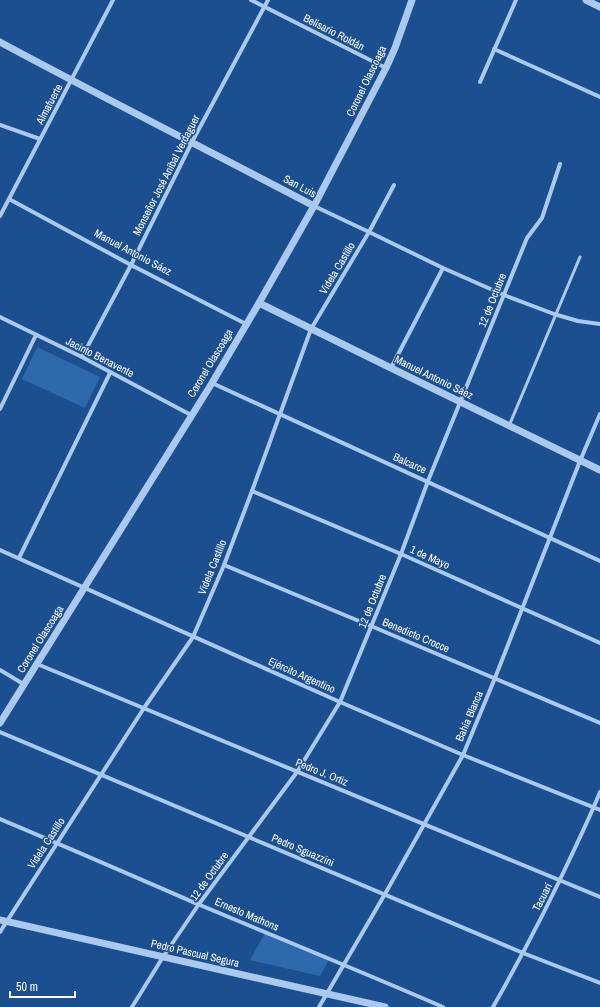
<svg xmlns="http://www.w3.org/2000/svg" width="600" height="1007" font-family="'Archivo Narrow',sans-serif">
	<style>
		.green { fill: #2e69ad }
		.lines { fill: none; stroke-linecap: round; stroke-linejoin: round }
		.service { stroke: #a9c9ee; stroke-width: 3 }
		.minor { stroke: #a9c9ee; stroke-width: 4 }
		.tertiary { stroke: #a9c9ee; stroke-width: 7 }
		.labels { text-anchor: middle; dominant-baseline: central; stroke-width: 3; stroke-linejoin: round; paint-order: stroke }
		.street-label { font-size: 11px; fill: #fff; stroke: #1b4f8f }
	</style>
	<rect width="100%" height="100%" fill="#1b4f8f"/>
	<g class="green">
		<path d="M37,347L100,377L85,408L22,379Z"/>
		<path d="M265,933L329,960L320,976L250,960Z"/>
	</g>
	<g class="lines">
		<path class="service" d="M509,426L580,257"/>
		<g class="minor">
			<path d="M251,0L386,68"/>
			<path d="M494,49L600,97"/>
			<path d="M480,82L516,0"/>
			<path d="M0,125L40,139"/>
			<path d="M9,199L131,265L246,324"/>
			<path d="M314,206L369,232L443,268L504,295L554,314L578,321L600,324"/>
			<path d="M0,216L113,0"/>
			<path d="M0,317L82,357L191,415"/>
			<path d="M82,357L131,265L192,142L268,0"/>
			<path d="M391,368L443,268"/>
			<path d="M212,383L600,561"/>
			<path d="M0,409L36,335"/>
			<path d="M252,491L401,554L600,643"/>
			<path d="M0,550L340,702L463,755L600,810"/>
			<path d="M19,558L110,373"/>
			<path d="M224,565L371,626L600,723"/>
			<path d="M37,664L600,897"/>
			<path d="M0,670L25,685"/>
			<path d="M0,732L523,953L600,983"/>
			<path d="M0,819C67,847 133,876 200,905C281,939 362,972 443,1007"/>
			<path d="M0,932L144,708L193,637L224,565L252,491L311,329L369,232L394,185"/>
			<path d="M132,1007L163,957L199,904L297,772L340,702L401,554L428,481L527,238L542,218L560,164"/>
			<path d="M319,1007L385,894L463,755L495,678L580,461L600,414"/>
			<path d="M493,1007C522,956 549,904 574,850C583,831 592,812 600,792"/>
		</g>
		<g class="tertiary">
			<path d="M586,0L600,7"/>
			<path d="M0,42C104,98 209,151 314,206"/>
			<path d="M259,303L391,368L600,470"/>
			<path d="M0,723L212,383L259,303L314,206L386,68L395,48L412,0"/>
			<path d="M0,920L385,1007"/>
		</g>
	</g>
	<g class="labels">
		<g class="street-label">
			<text transform="translate(334 32) rotate(27)">Belisario Roldán</text>
			<text transform="translate(366 81) rotate(-64)">Coronel Olascoaga</text>
			<text transform="translate(49 104) rotate(-62)">Almafuerte</text>
			<text transform="translate(166 175) rotate(-63)">Monseñor José Aníbal Verdaguer</text>
			<text transform="translate(300 186) rotate(28)">San Luis</text>
			<text transform="translate(133 252) rotate(28)">Manuel Antonio Sáez</text>
			<text transform="translate(337 268) rotate(-59)">Videla Castillo</text>
			<text transform="translate(492 300) rotate(-68)">12 de Octubre</text>
			<text transform="translate(100 357) rotate(27)">Jacinto Benavente</text>
			<text transform="translate(210 363) rotate(-59)">Coronel Olascoaga</text>
			<text transform="translate(434 377) rotate(26)">Manuel Antonio Sáez</text>
			<text transform="translate(410 463) rotate(24)">Balcarce</text>
			<text transform="translate(430 557) rotate(24)">1 de Mayo</text>
			<text transform="translate(212 567) rotate(-68)">Videla Castillo</text>
			<text transform="translate(372 601) rotate(-68)">12 de Octubre</text>
			<text transform="translate(416 635) rotate(23)">Benedicto Crocce</text>
			<text transform="translate(40 639) rotate(-58)">Coronel Olascoaga</text>
			<text transform="translate(302 675) rotate(24)">Ejército Argentino</text>
			<text transform="translate(469 716) rotate(-67)">Bahía Blanca</text>
			<text transform="translate(322 772) rotate(22)">Pedro J. Ortiz</text>
			<text transform="translate(46 843) rotate(-57)">Videla Castillo</text>
			<text transform="translate(303 850) rotate(23)">Pedro Sguazzini</text>
			<text transform="translate(209 876) rotate(-54)">12 de Octubre</text>
			<text transform="translate(542 897) rotate(-63)">Tacuarí</text>
			<text transform="translate(247 914) rotate(23)">Ernesto Mathons</text>
			<text transform="translate(195 953) rotate(13)">Pedro Pascual Segura</text>
		</g>
	</g>
	<path d="M10 991v6h65v-6" fill="none" stroke="#ffffff" stroke-width="2"/>
	<text x="16" y="991" font-size="12" fill="#ffffff" stroke="#1b4f8f" stroke-width="3" paint-order="stroke">50 m</text>
</svg>
